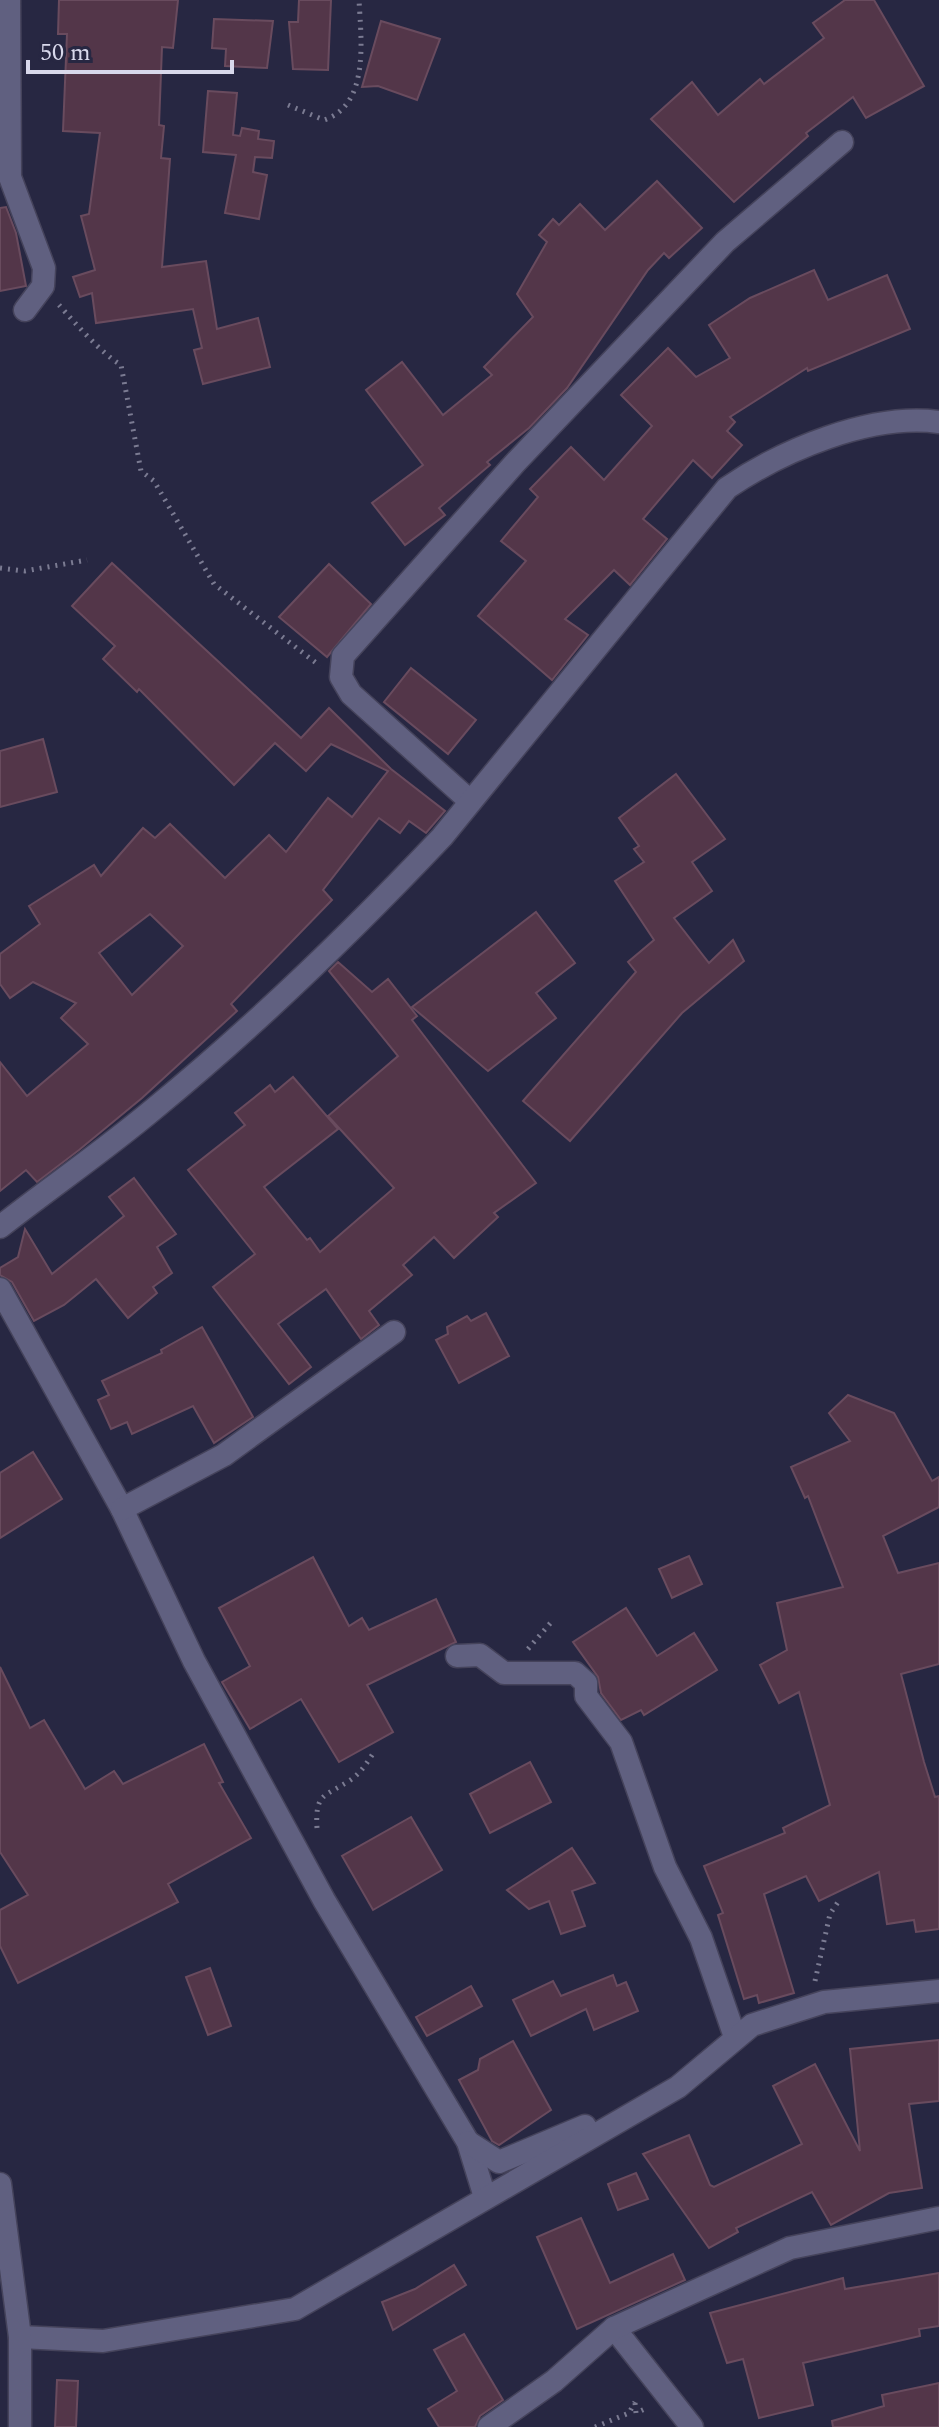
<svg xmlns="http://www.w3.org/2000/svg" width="939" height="2427" font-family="Spectral,serif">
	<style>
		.building { fill: #533649; stroke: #694b5e; stroke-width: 2; fill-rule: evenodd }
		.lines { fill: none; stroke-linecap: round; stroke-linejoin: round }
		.minor-casing { stroke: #45435b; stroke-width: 25 }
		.tertiary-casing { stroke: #45435b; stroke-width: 25 }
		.path { stroke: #7b7b92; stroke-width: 5; stroke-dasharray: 2 6; stroke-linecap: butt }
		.minor { stroke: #606080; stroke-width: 22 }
		.tertiary { stroke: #606080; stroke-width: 22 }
	</style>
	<rect width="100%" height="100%" fill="#272742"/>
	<g class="building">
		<path d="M59,0H178L173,48L162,47L159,125L164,126L161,158L170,159L162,267L206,261L217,329L258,318L270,367L203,384L194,350L202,348L193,309L96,323L92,293L80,297L73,277L95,270L81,216L89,214L100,133L63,131L67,34H58Z"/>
		<path d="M299,0H331L328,70L293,69L289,22H298Z"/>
		<path d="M845,0H874L924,86L866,118L853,97L806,133L808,136L734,202L651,119L692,82L718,115L760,79L764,84L824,38L813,23Z"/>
		<path d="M214,19L273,21L267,68L225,66L226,49L212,48Z"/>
		<path d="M381,21L440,39L417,100L378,86L362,87Z"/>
		<path d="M208,91L237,93L233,135L240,136L242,128L259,131L258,139L274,141L272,158L255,157L253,172L267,175L259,219L225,213L236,155L203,152Z"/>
		<path d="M657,181L702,228L669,258L664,253L648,270L567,388L529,428L487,462L490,465L439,508L445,515L405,545L372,503L423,465L366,390L402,362L443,415L492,375L484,367L533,317L517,294L547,242L539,235L553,219L559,225L580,204L605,230Z"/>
		<path d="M6,207L16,233L26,286L0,291V208Z"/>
		<path d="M814,270L828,300L887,275L910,329L808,371L807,368L730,417L735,422L727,431L742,445L712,478L693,460L643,519L667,539L630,585L614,570L565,619L588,635L552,680L478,616L526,561L501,541L538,497L530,489L571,447L604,480L652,426L621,395L668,348L696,377L730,358L709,325L750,298Z"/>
		<path d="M112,563L301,738L329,708L391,769L445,811L426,833L409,821L400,833L379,818L323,890L332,900L231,1004L237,1011L142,1098L79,1150L37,1182L26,1170L0,1191V1062L27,1096L88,1044L61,1018L76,1003L33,982L10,998L0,984V954L40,924L29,906L94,865L101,876L143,828L155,838L170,824L225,878L269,835L286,852L328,798L352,817L388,771L331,744L306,771L275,743L234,785L139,689L137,692L103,659L115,646L72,606ZM150,914L183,946L132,995L99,953Z"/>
		<path d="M329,564L371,604L327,657L279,617Z"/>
		<path d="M411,668L476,720L448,754L384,702Z"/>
		<path d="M43,739L57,792L0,807V751Z"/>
		<path d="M676,774L725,839L692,862L712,891L674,918L709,963L733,940L744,961L682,1013L570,1141L523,1101L636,972L628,962L654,940L615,881L644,862L634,849L639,846L619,818Z"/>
		<path d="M536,912L575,963L536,993L556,1018L488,1071L412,1007Z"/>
		<path d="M338,962L372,992L388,979L417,1016L412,1020L536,1183L494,1213L498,1217L454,1258L434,1237L403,1265L412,1275L369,1311L379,1325L361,1339L326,1289L278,1324L311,1367L289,1384L213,1287L255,1254L188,1170L245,1125L235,1113L270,1085L275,1092L293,1077L338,1129L264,1187L307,1240L310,1238L320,1252L394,1188L328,1116L398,1056L329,971Z"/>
		<path d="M134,1178L176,1234L157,1247L172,1273L153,1287L157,1293L128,1318L96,1279L64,1305L34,1321L12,1282L0,1275V1268L18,1257L25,1229L52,1274L124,1216L109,1197Z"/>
		<path d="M486,1313L509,1356L459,1383L436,1340L448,1334L447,1327L467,1316L471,1321Z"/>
		<path d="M202,1327L253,1417L214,1443L193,1406L132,1434L127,1422L111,1429L98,1400L109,1395L102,1381L162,1353L161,1350Z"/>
		<path d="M848,1395L894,1413L932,1481L939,1477V1507L883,1536L898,1573L939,1563V1664L901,1674L924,1762L935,1797L939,1796V1929L916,1932L914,1920L887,1924L879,1872L819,1901L806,1876L764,1894L794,1993L759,2003L757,1995L744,1999L718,1915L723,1913L704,1866L785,1833L783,1828L830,1805L799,1692L779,1703L760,1665L787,1650L777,1603L843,1587L808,1496L805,1498L791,1467L850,1441L829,1413Z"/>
		<path d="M33,1452L62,1499L0,1538V1473Z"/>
		<path d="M689,1556L702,1584L672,1598L659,1569Z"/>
		<path d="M313,1557L349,1626L362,1618L369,1630L436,1599L456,1642L367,1685L393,1732L339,1762L301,1699L250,1729L222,1682L250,1666L219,1608Z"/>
		<path d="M626,1608L657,1656L694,1633L717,1670L644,1715L641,1710L621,1720L601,1693L598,1677L573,1642Z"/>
		<path d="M0,1667L30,1728L44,1720L85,1789L114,1771L123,1784L204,1744L223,1782L219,1783L251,1838L168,1884L178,1902L18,1983L0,1946V1910L28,1895L0,1852Z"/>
		<path d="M530,1762L551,1802L490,1833L470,1794Z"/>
		<path d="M411,1817L442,1870L373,1910L342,1856Z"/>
		<path d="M572,1848L595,1883L572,1891L585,1926L561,1934L549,1901L529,1909L507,1890Z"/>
		<path d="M210,1968L231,2026L208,2035L186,1977Z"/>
		<path d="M613,1975L617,1986L626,1982L638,2011L594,2030L586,2009L531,2036L513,2000L553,1981L561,1996Z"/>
		<path d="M471,1986L482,2006L427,2036L416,2017Z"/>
		<path d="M939,2040V2101L909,2104L922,2188L889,2193L831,2225L812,2192L736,2228L738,2232L709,2248L643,2154L689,2135L710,2185L714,2187L802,2144L773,2086L815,2064L860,2151L850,2049Z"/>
		<path d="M513,2041L551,2110L499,2145L492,2141L459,2080L478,2070L480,2059Z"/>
		<path d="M636,2173L648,2199L618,2210L608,2184Z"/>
		<path d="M581,2218L610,2283L673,2254L685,2280L577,2329L537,2237Z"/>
		<path d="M454,2265L466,2285L393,2330L382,2302L415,2289Z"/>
		<path d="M939,2273V2326L919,2329L920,2336L803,2363L813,2405L759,2418L743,2359L727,2363L710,2313L843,2278L845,2289Z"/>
		<path d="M464,2334L503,2400L480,2416L475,2427H439L428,2409L457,2391L434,2350Z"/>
		<path d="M57,2380L78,2381L76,2427H55Z"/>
		<path d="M939,2383V2427H833L832,2421L884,2406L882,2395Z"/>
	</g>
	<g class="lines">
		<g class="minor-casing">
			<g id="minor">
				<path d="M9,0L10,177L44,268L43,286L25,310"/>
				<path d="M470,801L351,694L341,677L343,656L515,463L725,242L842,142"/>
				<path d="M0,1227C51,1187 105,1150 155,1108C256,1025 352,932 442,837L727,488C783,450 870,413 939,422"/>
				<path d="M0,1289L122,1509L194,1661L324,1900L468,2142L485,2197"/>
				<path d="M122,1509L224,1455L394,1332"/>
				<path d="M457,1656L480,1655L504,1673H575L586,1683V1696L621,1742L665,1867L701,1938L735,2037"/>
				<path d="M468,2142L499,2162L585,2126"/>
				<path d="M614,2328L692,2427"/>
				<path d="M20,2337L103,2341L295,2309L678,2087L752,2025L824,2002L939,1991"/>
				<path d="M489,2427L554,2381L614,2328L790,2248L939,2218"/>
			</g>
		</g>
		<g class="tertiary-casing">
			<path id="tertiary" d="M0,2184L20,2337V2427"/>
		</g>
		<g class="path">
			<path d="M288,105L324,120C370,105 361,39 359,0"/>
			<path d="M59,305C75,323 102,354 121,365L141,471L154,481L214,584L320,666"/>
			<path d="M0,568L25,571L87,560"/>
			<path d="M528,1649L553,1620"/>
			<path d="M317,1828C315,1793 324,1797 349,1781C360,1774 367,1763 374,1752"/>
			<path d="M815,1981L830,1914L840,1899"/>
			<path d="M635,2403L636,2413L647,2408"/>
			<path d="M595,2427L629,2413L635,2402"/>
		</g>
		<use href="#minor" class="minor"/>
		<use href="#tertiary" class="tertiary"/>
	</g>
	<path d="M28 60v12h204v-12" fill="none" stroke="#d8d8eb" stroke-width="4"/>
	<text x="40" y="60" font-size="24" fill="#d8d8eb" stroke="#272742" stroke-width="6" paint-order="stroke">50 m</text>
</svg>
